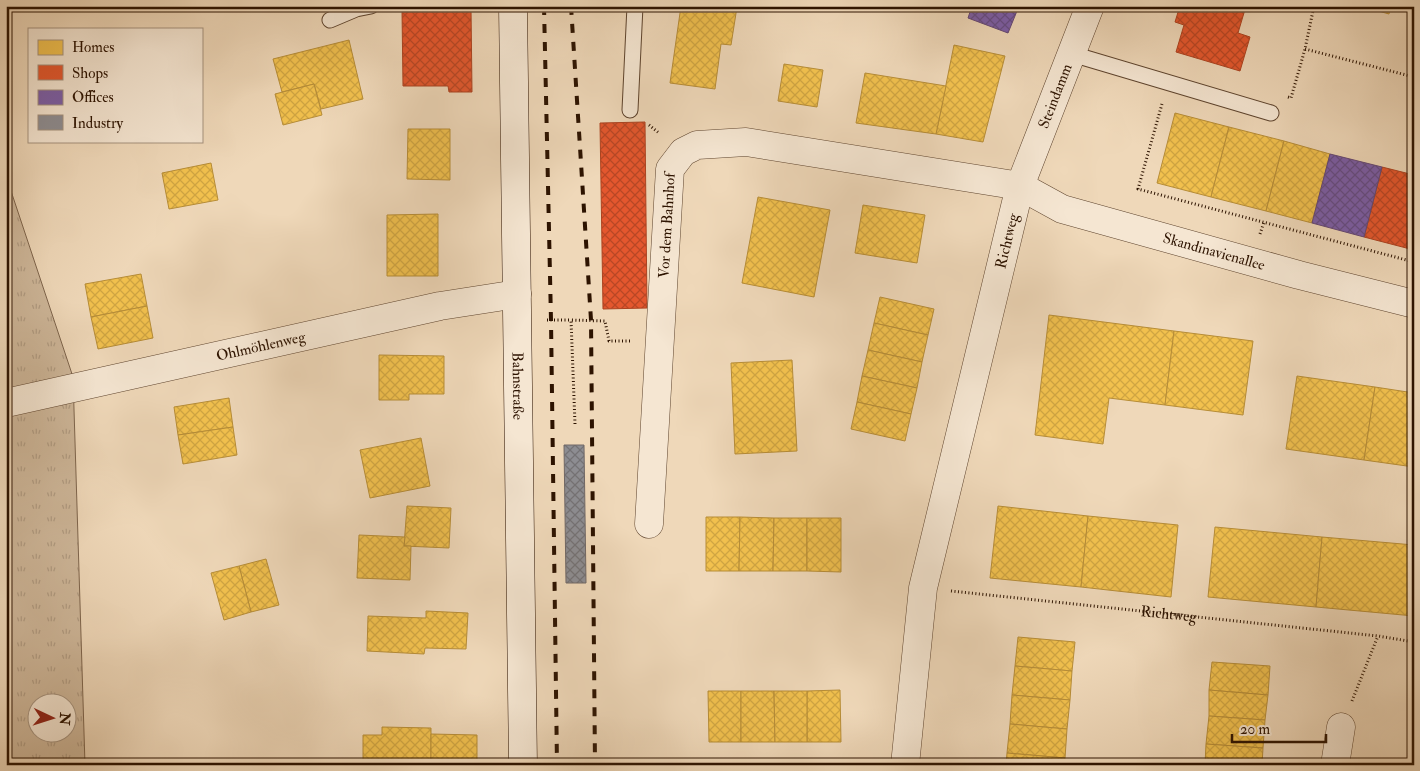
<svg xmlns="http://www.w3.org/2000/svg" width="1420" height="771" font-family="'IM FELL Double Pica',serif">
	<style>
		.grass { fill: url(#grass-tufts); stroke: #7e654d; fill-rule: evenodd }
		.homes { fill: url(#homes-cross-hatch); stroke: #b78d37 }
		.shops { fill: url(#shops-cross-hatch); stroke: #ad4320 }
		.offices { fill: url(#offices-cross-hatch); stroke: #644875 }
		.industry { fill: url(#industry-cross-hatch); stroke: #706866 }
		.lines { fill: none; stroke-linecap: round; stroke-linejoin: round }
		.service-casing { stroke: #5e442e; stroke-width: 17 }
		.minor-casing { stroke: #5e442e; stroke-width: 29 }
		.secondary-casing { stroke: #2d1300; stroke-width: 29 }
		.path { stroke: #2d1300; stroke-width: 3; stroke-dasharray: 1 2.5; stroke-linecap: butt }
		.service { stroke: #f5e6d2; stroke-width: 15 }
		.minor { stroke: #f5e6d2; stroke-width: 28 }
		.secondary { stroke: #f5e6d2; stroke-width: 28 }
		.rail { stroke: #2d1300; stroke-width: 4; stroke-dasharray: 9 9; stroke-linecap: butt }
		.labels { text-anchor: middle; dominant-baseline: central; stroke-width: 5; stroke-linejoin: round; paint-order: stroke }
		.street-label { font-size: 15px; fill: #2d1300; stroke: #f5e6d2 }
	</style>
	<defs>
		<pattern id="grass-tufts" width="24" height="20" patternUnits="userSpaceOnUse" patternTransform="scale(1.25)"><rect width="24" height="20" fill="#ceb79a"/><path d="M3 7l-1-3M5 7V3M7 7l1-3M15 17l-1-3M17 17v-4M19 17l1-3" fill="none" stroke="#b19c83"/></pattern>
		<pattern id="homes-cross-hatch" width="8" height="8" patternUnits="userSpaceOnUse" patternTransform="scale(1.25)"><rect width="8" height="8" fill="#f2c14e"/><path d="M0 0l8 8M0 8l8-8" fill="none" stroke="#d0a542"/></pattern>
		<pattern id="shops-cross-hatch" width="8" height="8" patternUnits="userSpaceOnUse" patternTransform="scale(1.25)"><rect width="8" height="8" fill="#e4572e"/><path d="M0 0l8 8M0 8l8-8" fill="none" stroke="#b94725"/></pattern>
		<pattern id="offices-cross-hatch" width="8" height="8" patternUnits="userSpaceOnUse" patternTransform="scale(1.25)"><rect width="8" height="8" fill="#7b5ea7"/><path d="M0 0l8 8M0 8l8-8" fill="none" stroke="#654c86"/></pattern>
		<pattern id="industry-cross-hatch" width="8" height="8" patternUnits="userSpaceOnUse" patternTransform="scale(1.25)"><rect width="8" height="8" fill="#8d8d92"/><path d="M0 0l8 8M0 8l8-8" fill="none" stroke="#747275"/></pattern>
	</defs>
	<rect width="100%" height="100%" fill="#efd8b9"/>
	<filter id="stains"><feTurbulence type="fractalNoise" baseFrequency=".004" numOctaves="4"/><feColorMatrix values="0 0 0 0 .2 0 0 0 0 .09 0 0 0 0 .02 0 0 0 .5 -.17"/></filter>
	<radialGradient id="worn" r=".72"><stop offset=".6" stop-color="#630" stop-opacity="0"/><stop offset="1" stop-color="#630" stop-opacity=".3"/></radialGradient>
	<path class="grass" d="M6,176L73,377L85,765H6ZM38,704H68V734H38Z"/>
	<g class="homes">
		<path d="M681,6L737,7L731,45L721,44L715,89L670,83Z"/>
		<path d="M1361,6H1391L1389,14Z"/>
		<path d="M1391,6H1414V12Z"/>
		<path d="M349,40L363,99L321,109L314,84L282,92L273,59Z"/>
		<path d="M954,45L1005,56L983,142L936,134Z"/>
		<path d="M784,64L823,70L817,107L778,101Z"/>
		<path d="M865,73L946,86L936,134L856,123Z"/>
		<path d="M314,84L322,115L283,125L275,94Z"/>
		<path d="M1175,113L1229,127L1211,197L1157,183Z"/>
		<path d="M1229,127L1284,141L1266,211L1211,197Z"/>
		<path d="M408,129H450V180L407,179Z"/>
		<path d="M1284,141L1330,154L1312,223L1266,211Z"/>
		<path d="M211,163L218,200L169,209L162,173Z"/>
		<path d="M758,197L830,210L814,297L742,283Z"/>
		<path d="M863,205L925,215L917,263L855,253Z"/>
		<path d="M438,214V276H387V215Z"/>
		<path d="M141,274L147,306L91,317L85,284Z"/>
		<path d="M880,297L934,309L928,335L874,323Z"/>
		<path d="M147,306L153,338L98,349L91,317Z"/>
		<path d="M1049,315L1174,331L1165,405L1109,398L1103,444L1035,435Z"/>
		<path d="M874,323L928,335L922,362L868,350Z"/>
		<path d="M1174,331L1253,341L1243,415L1165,405Z"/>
		<path d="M868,350L922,362L917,388L862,376Z"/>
		<path d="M379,355L444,356V394H409V400H379Z"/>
		<path d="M792,360L797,451L735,454L731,363Z"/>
		<path d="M862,376L917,388L911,414L857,402Z"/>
		<path d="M1297,376L1375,387L1364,460L1286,449Z"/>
		<path d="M1375,387L1414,393V467L1364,460Z"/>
		<path d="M229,398L233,427L178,435L174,407Z"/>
		<path d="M857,402L911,414L905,441L851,429Z"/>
		<path d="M233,427L237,455L183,464L178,435Z"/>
		<path d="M421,438L430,486L370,498L360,450Z"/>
		<path d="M407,506L451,508L449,548L404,546Z"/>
		<path d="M998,506L1088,516L1081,587L990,578Z"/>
		<path d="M1088,516L1178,525L1171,597L1081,587Z"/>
		<path d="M706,517H740L739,571H706Z"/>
		<path d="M740,517L774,518L773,571H739Z"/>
		<path d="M774,518H807V571H773Z"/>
		<path d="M807,518H841V572L807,571Z"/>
		<path d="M1215,527L1322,537L1316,607L1208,597Z"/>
		<path d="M359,535L405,537L404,546H411L410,580L357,578Z"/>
		<path d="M1322,537L1414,545V616L1316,607Z"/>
		<path d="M266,559L279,605L251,612L239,566Z"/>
		<path d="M239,566L251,612L224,620L211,573Z"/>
		<path d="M426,611L468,613L466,649L425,648L424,654L367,651L368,616L426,618Z"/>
		<path d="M1018,637L1075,642L1072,671L1015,666Z"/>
		<path d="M1212,662L1270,666L1268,695L1209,690Z"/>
		<path d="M1015,666L1072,671L1070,700L1012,695Z"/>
		<path d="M840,690L841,742H807V691Z"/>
		<path d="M1209,690L1268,695L1265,720L1209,716Z"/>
		<path d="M708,691H741V742H709Z"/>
		<path d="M741,691H774L775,742H741Z"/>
		<path d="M774,691H807V742H775Z"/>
		<path d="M1012,695L1070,700L1067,729L1010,724Z"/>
		<path d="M1209,716L1265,720L1263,748L1206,744Z"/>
		<path d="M1010,724L1067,729L1065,758L1007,753Z"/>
		<path d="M382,727L431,728V765H363V735H382Z"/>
		<path d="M431,734L477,735V765H431Z"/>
		<path d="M1206,744L1263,748L1262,765H1205Z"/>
		<path d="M1007,753L1065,758L1064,765H1006Z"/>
		<path d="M218,761L219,765H201Z"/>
	</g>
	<g class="shops">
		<path d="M1170,6H1246L1238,33L1250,37L1240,71L1176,52L1184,25L1175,22L1179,9Z"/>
		<path d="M471,9L472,92H449L448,86H403L402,10Z"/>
		<path d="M645,122L647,308L603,309L600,123Z"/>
		<path d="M1382,167L1414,175V250L1364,237Z"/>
	</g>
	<g class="offices">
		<path d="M972,6H1019L1008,33L968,18Z"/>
		<path d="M1330,154L1382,167L1364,237L1312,223Z"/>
	</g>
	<path class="industry" d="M564,445H584L586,583H566Z"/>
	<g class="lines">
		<g class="service-casing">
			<g id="service">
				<path d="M330,20L356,9L371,6"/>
				<path d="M1072,54L1271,113"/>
				<path d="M630,110L635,6"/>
			</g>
		</g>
		<g class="minor-casing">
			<g id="minor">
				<path id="s2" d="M6,403L440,306L517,294"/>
				<path id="s3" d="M649,524L670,169L683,152L697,145L746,142L1020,186L1062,209L1299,275L1414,304"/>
				<path id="s4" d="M905,765L923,588L1020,186L1090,6"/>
				<path d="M1335,765L1341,727"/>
			</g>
		</g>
		<g class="secondary-casing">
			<g id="secondary">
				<path id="s5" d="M513,6L523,765"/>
			</g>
		</g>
		<g class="path">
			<path d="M1305,49L1414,77"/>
			<path d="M1288,97L1291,98L1305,49L1314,6"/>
			<path d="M1162,104L1138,189L1414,262"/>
			<path d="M649,125L659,133"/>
			<path d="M1260,234L1264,222"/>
			<path d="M547,320H571"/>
			<path d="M575,424L571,320L605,321L609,341H630"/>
			<path id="s1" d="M951,591L1378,636L1414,642"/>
			<path d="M1352,701L1378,636"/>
		</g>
		<use href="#service" class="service"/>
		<use href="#minor" class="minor"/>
		<use href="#secondary" class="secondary"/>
		<g class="rail">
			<path d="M544,6L551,320L557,765"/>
			<path d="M571,6L591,320L595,765"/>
		</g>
	</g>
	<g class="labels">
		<g class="street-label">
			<text stroke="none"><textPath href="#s4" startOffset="688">Steindamm</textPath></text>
			<text stroke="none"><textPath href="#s3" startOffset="299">Vor dem Bahnhof</textPath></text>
			<text stroke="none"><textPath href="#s4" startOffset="535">Richtweg</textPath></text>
			<text stroke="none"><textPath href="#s3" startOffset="925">Skandinavienallee</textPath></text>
			<text stroke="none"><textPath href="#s2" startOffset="261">Ohlmöhlenweg</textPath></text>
			<text stroke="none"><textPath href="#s5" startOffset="380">Bahnstraße</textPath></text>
			<text stroke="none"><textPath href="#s1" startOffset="219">Richtweg</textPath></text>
		</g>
	</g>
	<rect width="1420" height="771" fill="none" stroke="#efd8b9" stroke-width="25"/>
	<rect x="8" y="8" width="1405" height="756" fill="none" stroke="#2d1300" stroke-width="2.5"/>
	<rect x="12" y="12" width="1395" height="746" fill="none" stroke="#2d1300"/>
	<rect x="28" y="28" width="175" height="115" fill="#f5e6d2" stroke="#a5927e"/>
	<rect x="38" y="40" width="25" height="15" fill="#f2c14e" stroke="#a5927e"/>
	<text x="72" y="52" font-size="15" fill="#2d1300">Homes</text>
	<rect x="38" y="65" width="25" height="15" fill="#e4572e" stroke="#a5927e"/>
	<text x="72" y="78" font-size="15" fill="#2d1300">Shops</text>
	<rect x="38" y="90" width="25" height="15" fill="#7b5ea7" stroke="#a5927e"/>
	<text x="72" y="102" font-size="15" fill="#2d1300">Offices</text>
	<rect x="38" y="115" width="25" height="15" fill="#8d8d92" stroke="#a5927e"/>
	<text x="72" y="128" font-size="15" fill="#2d1300">Industry</text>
	<g transform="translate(52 718) rotate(94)"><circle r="24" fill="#f5e6d2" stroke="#a5927e"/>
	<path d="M0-4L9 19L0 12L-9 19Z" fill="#8f2418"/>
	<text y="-8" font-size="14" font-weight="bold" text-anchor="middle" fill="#2d1300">N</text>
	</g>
	<path d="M1232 734v8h94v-8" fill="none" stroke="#2d1300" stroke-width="2.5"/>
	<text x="1240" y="734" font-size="15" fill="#2d1300" stroke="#f5e6d2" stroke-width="4" paint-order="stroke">20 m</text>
	<rect width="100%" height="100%" filter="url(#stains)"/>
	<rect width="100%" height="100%" fill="url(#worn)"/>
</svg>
